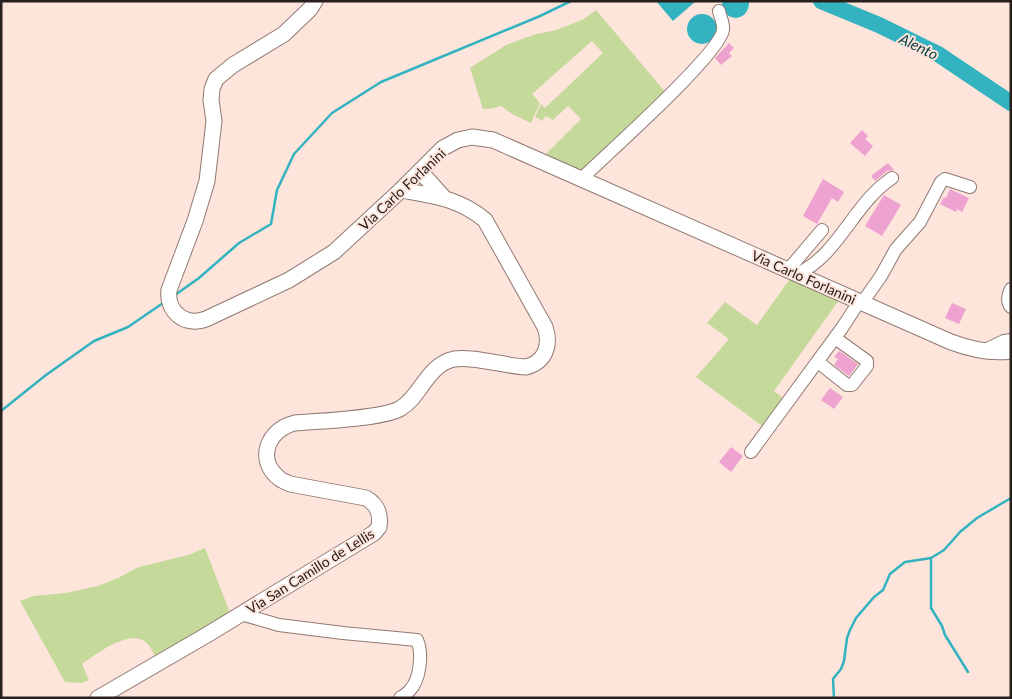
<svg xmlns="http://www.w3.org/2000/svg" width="1012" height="699" font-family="Lato,sans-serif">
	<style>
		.green { fill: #c4d99a }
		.water { fill: #33b2bf }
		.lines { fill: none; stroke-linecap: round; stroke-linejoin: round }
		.stream { stroke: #33b2bf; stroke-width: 2.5 }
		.river { stroke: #33b2bf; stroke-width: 16 }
		.building { fill: #eea2d0 }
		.minor-casing { stroke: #907a72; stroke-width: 14 }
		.major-casing { stroke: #907a72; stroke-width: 17 }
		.minor { stroke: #fff; stroke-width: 12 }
		.major { stroke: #fff; stroke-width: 15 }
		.labels { text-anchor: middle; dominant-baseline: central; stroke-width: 4; stroke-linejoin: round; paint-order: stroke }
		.street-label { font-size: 14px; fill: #28201c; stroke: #fee5dc }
		.water-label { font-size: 15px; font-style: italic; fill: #074046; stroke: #fee5dc }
	</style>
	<rect width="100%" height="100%" fill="#fee5dc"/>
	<g class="green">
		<path d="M596,10L667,94L581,176L541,159L581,119L568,106L553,120L546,116L542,121L535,117L541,104L545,108L603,53L592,41L532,94L540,103L531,123L512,114L501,106L489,109H483L470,68L506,45L533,35L556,30L582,20Z"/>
		<path d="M790,279L839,300L774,391L787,401L765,428L696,377L729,339L707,323L725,302L757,325Z"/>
		<path d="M205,548L230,613L156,661C155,655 153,652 150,647C135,624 98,653 82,664L89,680L82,683L65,682L20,601L33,596L66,593L98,586L118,578L139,567L188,555Z"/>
	</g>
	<g class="water">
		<path d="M656,1H696L673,21Z"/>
		<path d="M722,1H749C750,24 721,23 722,1Z"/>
		<circle cx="702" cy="29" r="15"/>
	</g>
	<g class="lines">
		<g class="stream">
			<path d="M175,295L199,278L239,243L271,224L277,190L294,154L332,113L381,82L540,16L571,1"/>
			<path d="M1,411L46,375L94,341L128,327L163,303"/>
			<path d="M931,558V608L942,626L945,635L968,672"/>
			<path d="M834,698L833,679L841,669L844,661L847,638L850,630L856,618L874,597L883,590L890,574L905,562L931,558L944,550L960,532L977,518L1011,498"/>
		</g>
		<path class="river" d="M821,1L879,25L938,54L1011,103"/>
	</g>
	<g class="building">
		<path d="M729,43L734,48L729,53L732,56L721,65L715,58Z"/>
		<path d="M862,130L868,136L865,139L873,146L865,156L850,143Z"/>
		<path d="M888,163L894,170L887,171L875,181L871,176Z"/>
		<path d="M823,179L844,192L838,202L832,198L817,224L803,216Z"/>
		<path d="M950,189L969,198L962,212L957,209L956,212L940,204L944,197L946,198Z"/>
		<path d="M884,195L901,205L882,236L865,226Z"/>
		<path d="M952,303L966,309L959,324L945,318Z"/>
		<path d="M839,351L858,364L849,376L834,365L838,359L834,357Z"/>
		<path d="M830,388L843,397L834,409L821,400Z"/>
		<path d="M731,447L743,456L731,472L719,462Z"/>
	</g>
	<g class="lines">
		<g class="minor-casing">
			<g id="minor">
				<path d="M581,179C605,156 720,54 723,30C724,24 720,16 719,11"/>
				<path d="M788,270L822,230"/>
				<path d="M797,274C839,255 853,204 892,178"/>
				<path d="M1011,289C1008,295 1006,301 1011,307"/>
				<path d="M862,303L881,276L896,249L920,222L941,182L945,179L970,187"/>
				<path d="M983,351L1004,341L1011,340"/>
				<path d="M818,362L847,385H852L867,366V361L835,338"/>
				<path d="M751,452L842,328L859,302"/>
				<path d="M241,614L279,625L343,633L417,640C423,653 420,680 410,690C408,693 403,696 400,698"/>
			</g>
		</g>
		<g class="major-casing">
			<g id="major">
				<path d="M315,1L310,9L284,34L233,65L216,79L212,89L211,100L214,121L207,181L195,221L169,290C166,312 186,327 206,319L289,280L334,252L401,190L443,148L458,140L472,137L493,140L951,342C970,349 990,354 1011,351"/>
				<path d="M420,171L444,198"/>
				<path d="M98,698L205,636L374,533L379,527C381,514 378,505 366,498L290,484C287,482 282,481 280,479C255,460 268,429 295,423C318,421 384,419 401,408C421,396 427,365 454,359C473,356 505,366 526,367C546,362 551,344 545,327L485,220C458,198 434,196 401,190"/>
			</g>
		</g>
		<use href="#minor" class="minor"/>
		<use href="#major" class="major"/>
	</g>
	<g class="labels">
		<g class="street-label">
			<text transform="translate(402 189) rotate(-43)">Via Carlo Forlanini</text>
			<text transform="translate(804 277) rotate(24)">Via Carlo Forlanini</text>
			<text transform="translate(310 571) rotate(-32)">Via San Camillo de Lellis</text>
		</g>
		<g class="water-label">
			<text transform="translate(919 46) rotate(26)">Alento</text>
		</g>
	</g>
	<rect width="1012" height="699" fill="none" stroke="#28201c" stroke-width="5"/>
</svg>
